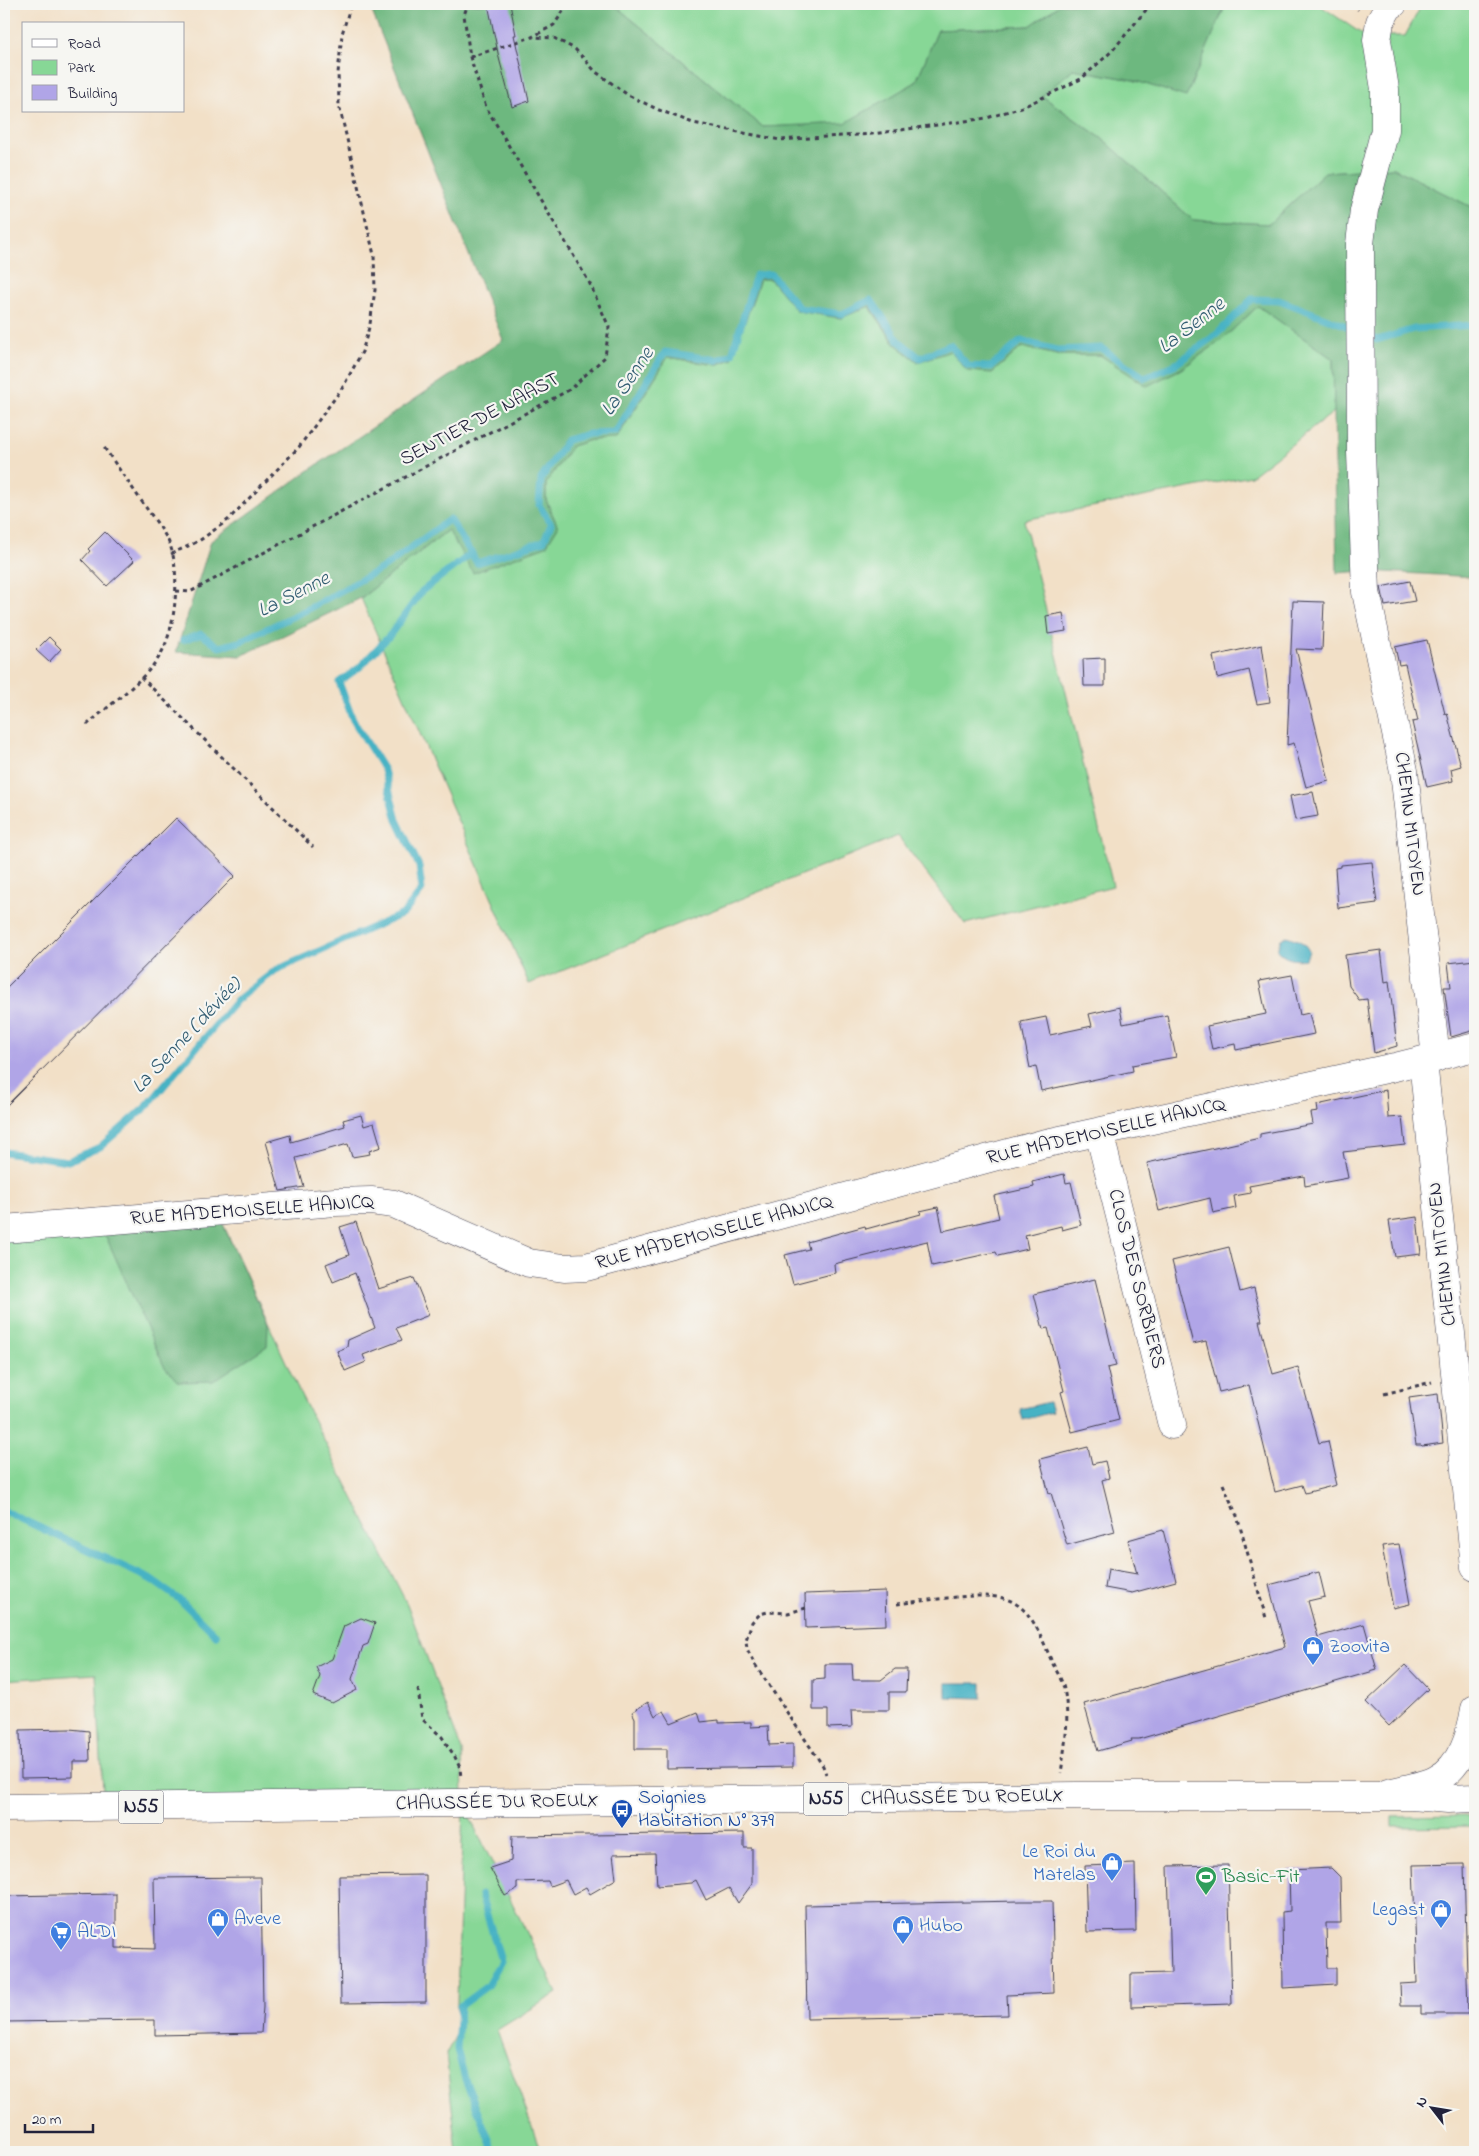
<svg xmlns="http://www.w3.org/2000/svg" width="1479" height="2156" font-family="'Indie Flower',sans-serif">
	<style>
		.green { fill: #87d796; stroke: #547c68 }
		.forest { fill: #6db87f; stroke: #486d5d }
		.water { fill: #47b2c4; stroke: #346a80 }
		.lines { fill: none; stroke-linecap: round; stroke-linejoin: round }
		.stream { stroke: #47b2c4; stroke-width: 7 }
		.building { fill: #b0a5e7 }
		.minor-casing { stroke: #413e50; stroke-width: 29 }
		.major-casing { stroke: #413e50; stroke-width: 29 }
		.path { stroke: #413e50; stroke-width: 3; stroke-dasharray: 4 4; stroke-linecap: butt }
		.minor { stroke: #fff; stroke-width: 28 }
		.major { stroke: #fff; stroke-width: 28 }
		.labels { text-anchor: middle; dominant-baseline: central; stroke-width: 4.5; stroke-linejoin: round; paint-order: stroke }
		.shield { fill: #f6f6f2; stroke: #626272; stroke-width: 1 }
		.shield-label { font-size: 19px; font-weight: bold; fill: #22223b }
		.street-label { font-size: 20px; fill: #22223b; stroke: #f6f6f2 }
		.shop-label { font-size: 20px; fill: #366cbe; stroke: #f6f6f2; text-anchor: start }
		.transit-label { font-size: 20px; fill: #164399; stroke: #f6f6f2; text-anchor: start }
		.leisure-label { font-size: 20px; fill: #27864d; stroke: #f6f6f2; text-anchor: start }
		.water-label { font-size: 21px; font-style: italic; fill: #315c72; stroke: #f6f6f2 }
	</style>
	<rect width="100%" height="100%" fill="#f6f6f2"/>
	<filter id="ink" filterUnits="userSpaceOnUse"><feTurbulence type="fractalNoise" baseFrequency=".02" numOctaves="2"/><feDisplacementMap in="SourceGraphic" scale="10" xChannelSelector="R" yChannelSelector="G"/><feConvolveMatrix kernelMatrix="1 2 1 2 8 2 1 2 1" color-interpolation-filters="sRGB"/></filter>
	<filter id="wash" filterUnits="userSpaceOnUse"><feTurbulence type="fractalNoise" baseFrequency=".0096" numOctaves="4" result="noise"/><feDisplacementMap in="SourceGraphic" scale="20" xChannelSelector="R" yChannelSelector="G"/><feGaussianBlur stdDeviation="1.12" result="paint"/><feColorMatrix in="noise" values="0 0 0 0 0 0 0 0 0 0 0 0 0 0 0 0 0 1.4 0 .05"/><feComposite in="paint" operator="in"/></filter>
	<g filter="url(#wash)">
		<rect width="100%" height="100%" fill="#f2e0c7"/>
		<g class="green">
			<path d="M613,4H1061L1030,26L938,30L916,82L845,124L763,127Z"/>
			<path d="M1226,4H1318L1365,36H1405L1421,6L1427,4H1475V209L1394,168L1325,172L1269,224L1193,220L1104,140L1042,96L1073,69L1133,80L1186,96Z"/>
			<path d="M760,279H770L797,311L841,318L869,306L895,344L951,351L992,373L1022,347L1057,355H1100L1148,385L1181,369L1222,340L1258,306L1333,359L1335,411L1251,476L1024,520L1113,886L965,924L898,836L529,984L361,598L448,530L558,527L546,500V483L572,446L591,440L617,438L668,357L716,365L732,359Z"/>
			<path d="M218,1213L300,1393L407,1604L462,1751L463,1804L557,1993L497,2030L541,2152H457L446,2054L456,2035L463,1804L104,1807L96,1674L4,1680V1229Z"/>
			<path d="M1475,1816V1826L1392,1827V1817Z"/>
		</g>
		<g class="forest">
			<path d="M369,4H613L763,127L845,123L916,82L938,30L1030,26L1061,4H1226L1186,97L1133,80L1073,69L1042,96L1104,140L1193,220L1269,224L1325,172L1394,168L1475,209V577L1366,571L1337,573L1333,359L1258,306L1222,340L1181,369L1147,386L1100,355H1057L1022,347L992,373L967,371L951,351L918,362L895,344L870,306L841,318L797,311L770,279H760L732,359L716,365L668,357L616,439L591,440L572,446L546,483V500L558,527L546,546L473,573L448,530L361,598L241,656L176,652L211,541L308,471L503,340Z"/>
			<path d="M218,1213L268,1324L267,1346L213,1381L178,1382L164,1366L99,1221Z"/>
		</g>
		<g class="water">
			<path d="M1287,936C1297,940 1304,941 1309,951L1306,959C1295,961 1284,959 1277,950L1281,939Z"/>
			<path d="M1049,1402L1052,1412L1023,1420L1020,1409Z"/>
			<path d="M946,1683H982V1698L946,1697Z"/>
		</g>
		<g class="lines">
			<g class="stream">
				<path d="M1366,335L1377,340L1414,329L1475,325"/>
				<path d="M183,640L201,634L219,647L239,642L306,610L386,566L450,519L477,563L544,541L551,524L539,505L541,479L567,440L589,434L615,433L665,352L717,360L732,354L756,275L771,274L799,308L842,314L871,300L899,341L920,358L950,345L968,366L991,367L1021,341L1056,350L1101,348L1145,378L1176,364L1217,334L1252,299L1279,300L1354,329"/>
				<path d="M4,1152L68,1161L100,1147L147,1106L237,1000L276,970L403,914L422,890L419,866L397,820L384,770L353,720L339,682L360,667L390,635L422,591L472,553"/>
				<path d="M4,1511L150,1579L180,1600L216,1635"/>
				<path d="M481,1895L501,1961L487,1986L460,2006L457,2049L465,2079L494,2152"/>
			</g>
		</g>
		<g id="blocks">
			<g class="building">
				<path d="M488,4H510L516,35H514L529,101L512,107L499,58Z"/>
				<path d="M105,532L134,561L107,586L82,560L90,551L88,549Z"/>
				<path d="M1410,581L1415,601L1385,606L1381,587Z"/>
				<path d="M1293,601L1324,602L1322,650L1296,649L1329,781L1306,787L1294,743L1287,745Z"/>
				<path d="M1063,613L1066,631L1048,634L1046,616Z"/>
				<path d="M49,637L61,649L49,662L36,650Z"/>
				<path d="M1427,640L1445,714L1447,713L1461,766L1451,769L1453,781L1427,787L1412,722L1418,721L1405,664L1399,665L1395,647Z"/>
				<path d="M1262,645L1270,702L1257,704L1249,670L1217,678L1213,656Z"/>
				<path d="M1105,658V686H1084L1083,659Z"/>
				<path d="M1313,792L1318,816L1295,820L1290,796Z"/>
				<path d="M176,818L235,876L4,1108V990Z"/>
				<path d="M1372,862L1377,903L1338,908L1335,868L1341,867V865Z"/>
				<path d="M1381,950L1385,982L1389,981L1397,1046L1374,1053L1367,999L1359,1000L1349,986L1345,955Z"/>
				<path d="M1475,960V1030L1451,1037L1444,987H1451L1448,963Z"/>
				<path d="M1292,975L1300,1015L1309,1013L1314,1034L1236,1050L1235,1044L1212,1049L1207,1026L1266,1014L1259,981Z"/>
				<path d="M1120,1007L1123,1024L1167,1015L1176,1057L1132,1065L1133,1071L1041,1091L1036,1066L1030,1068L1021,1022L1046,1017L1050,1035L1092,1026L1089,1014Z"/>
				<path d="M1386,1090L1388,1118L1402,1117L1405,1145L1343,1152L1348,1178L1305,1186L1304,1176L1249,1186L1251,1193L1234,1196L1236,1208L1213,1213L1210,1198L1159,1211L1147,1163L1260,1138V1134L1313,1124L1311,1113L1318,1112L1317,1105Z"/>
				<path d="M361,1115L364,1126L374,1123L381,1147L369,1151L370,1154L352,1157L348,1144L296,1158L304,1187L280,1191L266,1142L290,1135L291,1142L345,1126L343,1120Z"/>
				<path d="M1064,1174L1066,1183L1071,1182L1081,1225L1062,1230L1061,1226L1025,1235L1028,1249L998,1256L996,1252L932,1266L927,1241L834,1264L835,1273L793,1284L785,1255L809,1249L807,1242L865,1226L866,1229L921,1214L920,1211L938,1207L943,1231L999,1218L994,1196L1034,1187L1033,1182Z"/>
				<path d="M1417,1217L1421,1254L1395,1257L1389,1221Z"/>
				<path d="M356,1222L378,1289L414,1278L429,1315L396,1328L402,1340L363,1355L366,1362L345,1371L337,1351L347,1347L348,1340L375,1328L355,1273L333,1282L326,1264L349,1255L340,1227Z"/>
				<path d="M1229,1247L1240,1292L1254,1288L1262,1321H1259L1273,1374L1298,1367L1319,1443L1328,1441L1336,1477H1334L1336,1485L1305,1493L1302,1485L1275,1492L1249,1385L1219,1392L1206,1341L1193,1344L1172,1261Z"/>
				<path d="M1095,1279L1116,1366L1107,1368L1119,1420L1072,1432L1061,1392L1064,1391L1048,1328L1043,1329L1034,1294Z"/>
				<path d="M1438,1394L1443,1443L1422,1446L1421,1445H1416L1409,1398Z"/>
				<path d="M1088,1447L1092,1464L1105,1461L1109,1478L1102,1480L1115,1532L1067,1545L1051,1493L1049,1494L1040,1459Z"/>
				<path d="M1163,1530L1176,1581L1132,1593L1105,1588L1108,1569L1137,1574L1128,1540Z"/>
				<path d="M1399,1544L1410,1604L1393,1608L1382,1546Z"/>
				<path d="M1319,1572L1325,1597L1308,1601L1318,1637L1364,1624L1377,1670L1139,1739H1131L1132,1741L1098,1751L1084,1704L1285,1647L1269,1585Z"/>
				<path d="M885,1591L886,1625L806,1628L805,1594Z"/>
				<path d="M361,1618L375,1623L368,1644L363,1646L352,1679L357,1690L332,1703L313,1695L320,1676L316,1667L332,1659L344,1626Z"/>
				<path d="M825,1664H852L853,1680H881L895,1669H907L906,1692H889V1710H851L852,1727L828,1728V1710H813V1680L825,1679Z"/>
				<path d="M1405,1665L1428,1689L1389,1726L1366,1702Z"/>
				<path d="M648,1702L655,1716L664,1711L671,1723L698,1712L701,1722L719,1720V1723L751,1722V1727L768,1726L769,1745L793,1744V1767L667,1769V1749H635V1718L632,1712Z"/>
				<path d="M70,1729L89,1731L90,1761H73V1777L21,1778L20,1730Z"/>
				<path d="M744,1833V1848H752V1884L738,1903L729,1888L706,1900L696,1880L691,1883L657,1886L655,1853L613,1854L616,1879L590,1894L586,1887L573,1894L566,1880L550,1886L548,1881L517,1882V1889L505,1896L490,1868L511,1861L512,1836Z"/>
				<path d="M1135,1864L1136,1931L1087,1932L1085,1866Z"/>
				<path d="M1464,1864L1468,2014H1421V2006H1401L1400,1984L1417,1983L1413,1865Z"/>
				<path d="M1228,1865L1232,2004L1131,2007V1974L1171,1973L1168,1866Z"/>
				<path d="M1331,1868L1340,1877L1341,1923H1326L1327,1968H1336V1985L1283,1988L1282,1912L1290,1911L1289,1870Z"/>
				<path d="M426,1875V2002L341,2003L339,1876Z"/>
				<path d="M261,1877L263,2007L261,2033L155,2035V2020L4,2022V1896L116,1894V1948L155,1949L154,1878Z"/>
				<path d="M1021,1901H1052L1054,1993L1007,1995L1008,2015L807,2019L805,1905Z"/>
			</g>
		</g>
	</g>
	<g filter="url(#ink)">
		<use href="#blocks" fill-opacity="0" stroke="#413e50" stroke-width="1"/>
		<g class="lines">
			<g class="minor-casing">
				<g id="minor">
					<path d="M1393,4L1389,6L1380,22L1377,40L1385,89V130L1364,210L1360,244L1361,452L1366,592L1404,771L1436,1058"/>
					<path d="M1423,1061L1475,1567"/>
					<path d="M1099,1132L1172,1425"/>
					<path d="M4,1229L335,1202L371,1201L394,1204L529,1263L564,1268L586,1267L1042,1144L1395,1067L1475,1047"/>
					<path d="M1388,1793C1402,1789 1425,1786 1437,1779C1461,1767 1471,1734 1475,1709"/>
				</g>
			</g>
			<g class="major-casing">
				<path id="major" d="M4,1808L1077,1796H1411L1448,1799L1475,1798"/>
			</g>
			<g class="path">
				<path d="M568,4L554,25L532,37L554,38L575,49L596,72L628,95L659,110L693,123L780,140L872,134L987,118L1025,106L1081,79L1112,51L1151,4"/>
				<path d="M1352,4L1358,10"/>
				<path d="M470,57L532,37"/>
				<path d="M171,554L199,541L228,520L299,447L343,387L362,352L370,324L375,290L374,255L339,105L338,73L342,34L351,4"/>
				<path d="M176,591L190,592L569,390L605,357L609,327L589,282L486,107L470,57L464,15L468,4"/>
				<path d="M141,677L313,847"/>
				<path d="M87,725C109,705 140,684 157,660C176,634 181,574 170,545C164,531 153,518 145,506C131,486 117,466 103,446"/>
				<path d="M1384,1394L1432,1382"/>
				<path d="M1223,1484L1237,1516L1266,1618"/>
				<path d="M897,1604C925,1601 977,1592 1003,1598C1032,1606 1041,1637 1052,1662C1056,1670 1062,1680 1064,1689C1070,1716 1065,1746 1061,1773"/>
				<path d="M806,1608L788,1613L768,1612L760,1614L752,1622L746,1640L747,1649L754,1663L823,1766L826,1774"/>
				<path d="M418,1689L422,1719L442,1737L455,1757L460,1768L461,1778"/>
			</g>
			<use href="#minor" class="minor"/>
			<use href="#major" class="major"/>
		</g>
	</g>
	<defs>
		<g id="shop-pin" transform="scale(1.125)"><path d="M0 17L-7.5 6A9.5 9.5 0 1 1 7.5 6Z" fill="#3f7fe0" stroke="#f6f6f2"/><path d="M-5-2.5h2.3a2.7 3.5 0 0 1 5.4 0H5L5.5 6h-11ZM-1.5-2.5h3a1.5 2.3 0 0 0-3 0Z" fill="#fff"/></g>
		<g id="bus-pin" transform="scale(1.125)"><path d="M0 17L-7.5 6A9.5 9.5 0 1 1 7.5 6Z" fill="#1a4fb4" stroke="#f6f6f2"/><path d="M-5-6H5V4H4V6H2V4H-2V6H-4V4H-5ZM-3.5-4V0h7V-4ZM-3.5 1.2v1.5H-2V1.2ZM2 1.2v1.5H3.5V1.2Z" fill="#fff"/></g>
		<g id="stadium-pin" transform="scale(1.125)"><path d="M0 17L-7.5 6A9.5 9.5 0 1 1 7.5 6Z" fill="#2e9e5b" stroke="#f6f6f2"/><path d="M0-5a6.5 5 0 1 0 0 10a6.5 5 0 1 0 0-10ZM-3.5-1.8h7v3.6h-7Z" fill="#fff"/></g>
		<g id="supermarket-pin" transform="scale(1.125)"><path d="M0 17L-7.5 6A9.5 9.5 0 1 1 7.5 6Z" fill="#3f7fe0" stroke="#f6f6f2"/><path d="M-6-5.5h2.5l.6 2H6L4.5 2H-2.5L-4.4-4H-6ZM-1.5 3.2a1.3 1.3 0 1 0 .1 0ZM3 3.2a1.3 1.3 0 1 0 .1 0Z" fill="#fff"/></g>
	</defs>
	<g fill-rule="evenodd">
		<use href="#shop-pin" x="1313" y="1647"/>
		<use href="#bus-pin" x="622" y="1810"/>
		<use href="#shop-pin" x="1112" y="1863"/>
		<use href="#stadium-pin" x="1206" y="1877"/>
		<use href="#shop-pin" x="1441" y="1910"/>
		<use href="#shop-pin" x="218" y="1919"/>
		<use href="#shop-pin" x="903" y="1926"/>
		<use href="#supermarket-pin" x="61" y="1932"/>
	</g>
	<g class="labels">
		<g class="shield">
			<rect x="803.5" y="1782.5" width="45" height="33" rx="4"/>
			<rect x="118.5" y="1790.5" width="45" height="33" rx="4"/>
		</g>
		<g class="shield-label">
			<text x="826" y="1799">N55</text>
			<text x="141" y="1807">N55</text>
		</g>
		<g class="street-label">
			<text transform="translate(480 420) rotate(-28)">SENTIER DE NAAST</text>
			<text transform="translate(1409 824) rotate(83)">CHEMIN MITOYEN</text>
			<text transform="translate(1106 1132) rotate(-13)">RUE MADEMOISELLE HANICQ</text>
			<text transform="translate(252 1211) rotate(-4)">RUE MADEMOISELLE HANICQ</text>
			<text transform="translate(714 1233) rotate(-15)">RUE MADEMOISELLE HANICQ</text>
			<text transform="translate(1443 1254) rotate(-96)">CHEMIN MITOYEN</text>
			<text transform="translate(1136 1279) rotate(76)">CLOS DES SORBIERS</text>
			<text transform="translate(962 1798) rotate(-1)">CHAUSSÉE DU ROEULX</text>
			<text transform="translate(497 1803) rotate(-1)">CHAUSSÉE DU ROEULX</text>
		</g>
		<g class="shop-label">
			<text x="1329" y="1647">Zoovita</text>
			<text x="1096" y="1852" text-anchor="end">Le Roi du<tspan x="1096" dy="23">Matelas</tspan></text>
			<text x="1425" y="1910" text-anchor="end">Legast</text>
			<text x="234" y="1919">Aveve</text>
			<text x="919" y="1926">Hubo</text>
			<text x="77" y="1932">ALDI</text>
		</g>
		<g class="transit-label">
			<text x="638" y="1798">Soignies<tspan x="638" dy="23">Habitation N° 379</tspan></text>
		</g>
		<g class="leisure-label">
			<text x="1222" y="1877">Basic-Fit</text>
		</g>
		<g class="water-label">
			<text transform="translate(1192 326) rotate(-38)">La Senne</text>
			<text transform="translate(628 382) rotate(-56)">La Senne</text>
			<text transform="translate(294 595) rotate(-27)">La Senne</text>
			<text transform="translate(187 1036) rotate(-47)">La Senne (déviée)</text>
		</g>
	</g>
	<rect width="1479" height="2156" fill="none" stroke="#f6f6f2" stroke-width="20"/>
	<rect x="22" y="22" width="162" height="90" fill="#f6f6f2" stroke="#a1a1a9"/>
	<rect x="32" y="39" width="25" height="8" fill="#ffffff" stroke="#a1a1a9"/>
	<text x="68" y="48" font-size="15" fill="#22223b">Road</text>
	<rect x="32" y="60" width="25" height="15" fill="#87d796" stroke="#a1a1a9"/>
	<text x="68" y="72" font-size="15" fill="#22223b">Park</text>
	<rect x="32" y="85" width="25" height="15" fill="#b0a5e7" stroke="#a1a1a9"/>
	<text x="68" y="98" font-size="15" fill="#22223b">Building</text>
	<g transform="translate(1432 2108) rotate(301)" stroke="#f6f6f2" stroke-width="4" paint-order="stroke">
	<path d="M0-4L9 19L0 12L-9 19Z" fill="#22223b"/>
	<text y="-8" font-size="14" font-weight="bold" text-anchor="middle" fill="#22223b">N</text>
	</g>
	<path d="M25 2124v8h68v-8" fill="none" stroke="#22223b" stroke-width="2.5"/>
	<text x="32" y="2124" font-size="15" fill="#22223b" stroke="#f6f6f2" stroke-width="4" paint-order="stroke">20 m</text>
</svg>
